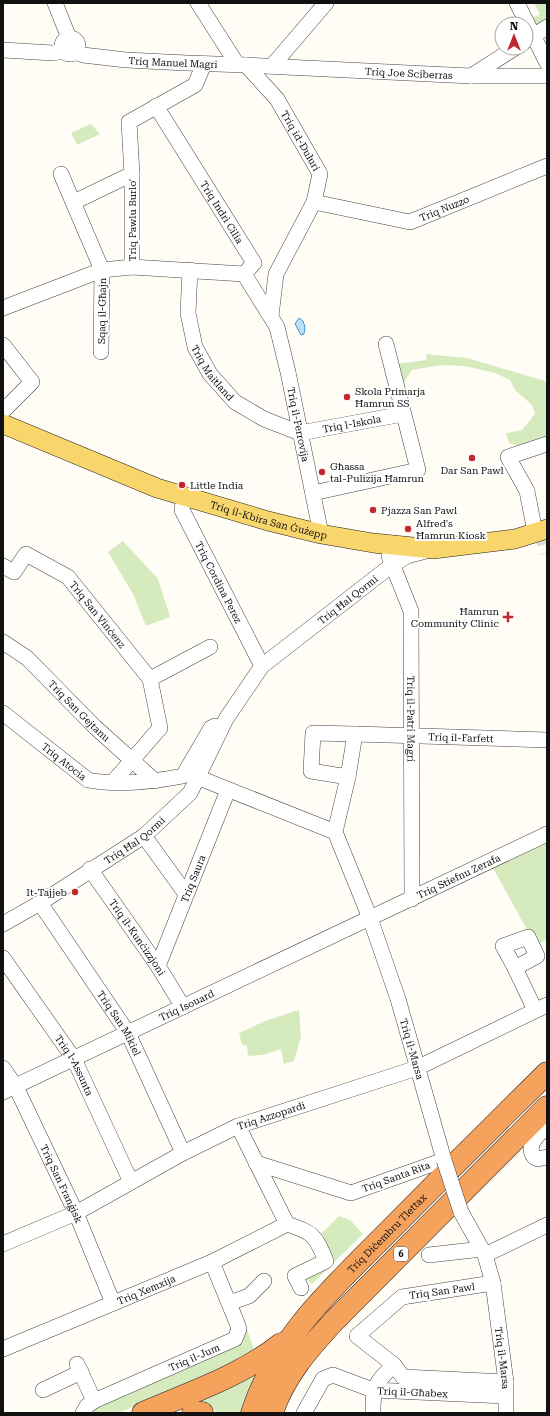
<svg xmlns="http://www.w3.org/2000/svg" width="550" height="1416" font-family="'Roboto Serif',serif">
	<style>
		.green { fill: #d5ebbd }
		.water { fill: #b9e0f7; stroke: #3f96cf }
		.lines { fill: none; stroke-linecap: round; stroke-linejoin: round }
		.minor-tunnel { stroke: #dbdad3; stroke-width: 15; stroke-dasharray: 15 8; stroke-linecap: butt }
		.minor-casing { stroke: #444; stroke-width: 16 }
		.major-casing { stroke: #222; stroke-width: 20 }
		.highway-casing { stroke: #222; stroke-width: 23 }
		.minor { stroke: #fff; stroke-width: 15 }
		.major { stroke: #f9d66b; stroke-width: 19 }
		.highway { stroke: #f5a25d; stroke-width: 22 }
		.minor-bridge-casing { stroke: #444; stroke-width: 16; stroke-linecap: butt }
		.minor-bridge { stroke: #fff; stroke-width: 15 }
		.poi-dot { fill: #c4262e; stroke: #fff; stroke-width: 1.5 }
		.labels { text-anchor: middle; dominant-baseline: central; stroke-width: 4; stroke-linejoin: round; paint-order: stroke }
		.shield { fill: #fff; stroke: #585858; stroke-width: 1 }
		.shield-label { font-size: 9px; font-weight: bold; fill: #111 }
		.street-label { font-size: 10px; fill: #111; stroke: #fff }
		.poi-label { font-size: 10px; fill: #111; stroke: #fff; text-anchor: start }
	</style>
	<rect width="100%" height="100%" fill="#fffdf5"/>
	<g class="green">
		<path d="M534,3H547V19L536,26L532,18L540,14Z"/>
		<path d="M91,124L100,134L77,145L71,133Z"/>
		<path d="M426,354L467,358L545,381L547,386V437L522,447L509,443L506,433L522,430L535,414L532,405L515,390L510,380L495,373L465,366L442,365L412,370L401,387L396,364L427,360Z"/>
		<path d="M123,541L158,579L170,617L146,626L133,594L108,552Z"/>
		<path d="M547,842V939L536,946L493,868Z"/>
		<path d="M299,1010L301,1037L294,1061L284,1064L281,1049L262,1055L248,1056L247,1046L242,1045L239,1033L265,1021Z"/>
		<path d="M339,1216L350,1220L363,1234L312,1284L306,1279V1274L323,1267L320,1235Z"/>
		<path d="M245,1324L255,1352L119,1413H92L95,1408L242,1335Z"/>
		<path d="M267,1362L246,1413H218L205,1403L185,1405L174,1413H158Z"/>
	</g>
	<path class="water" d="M299,318L303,321L305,327L304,334L301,335L295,324Z"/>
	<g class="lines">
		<path class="minor-tunnel" d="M541,530L547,553"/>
		<g class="minor-casing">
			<g id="minor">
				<path d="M55,3L69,38"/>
				<path d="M198,3L237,64"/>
				<path d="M517,3L547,63"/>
				<circle cx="70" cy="46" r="8"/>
				<path d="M526,41L547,27"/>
				<path d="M3,50L53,53L64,51"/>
				<path id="s1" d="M75,52L83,55L126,60L187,63L246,65L471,76H547"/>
				<path id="s2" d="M246,65L277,99L320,174L314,202L276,274L271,316"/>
				<path d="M272,66L326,3"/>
				<path d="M471,76L515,48"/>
				<path id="s3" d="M156,106L254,263L244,274L277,327L288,372L321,534"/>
				<path d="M61,174L102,270L101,352"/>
				<path d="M74,202L132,174"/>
				<path id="s4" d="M314,202L410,222L547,166"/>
				<path d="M132,267V174L129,122L195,85L204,64"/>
				<path id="s5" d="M190,270L188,313L195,347L210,374L235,402L264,419L300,433L403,414"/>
				<path d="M3,308L102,270L132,267L244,274"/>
				<path d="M3,345L32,382L3,411"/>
				<path d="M313,493L418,470L386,344"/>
				<path id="s6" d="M184,496L182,510L262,666"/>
				<path d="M535,532L527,491L508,457L547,444"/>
				<path id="s7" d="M389,556L411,611L412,899"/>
				<path id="s8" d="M3,566L14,572L26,554L68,577L150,679L160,728L113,782"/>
				<path id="s9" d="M3,642L27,658L95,727L155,781"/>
				<path d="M150,679L210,647"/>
				<path id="s10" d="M3,713L88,780C119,786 152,782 183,776L211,728L215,726"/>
				<path id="s11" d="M197,777L335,832L370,918L398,999L444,1160L351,1193L256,1163"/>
				<path d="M348,777L311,771L313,733L355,734"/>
				<path id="s12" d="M335,832L348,777L355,734L547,740"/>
				<path d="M144,836L186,894"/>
				<path id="s13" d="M90,869L158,966L183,1007"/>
				<path id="s14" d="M40,903L128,1033L183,1153"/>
				<path id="s15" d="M3,924L40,903L144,836L190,793L226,719L262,666L392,565L407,556L426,551"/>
				<path d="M528,937L537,956L515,968L503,946Z"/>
				<path id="s16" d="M3,958L74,1059L131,1182"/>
				<path id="s17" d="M158,966L228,790"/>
				<path d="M515,968L535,1010"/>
				<path id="s18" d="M3,1068L16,1087L76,1213L113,1303"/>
				<path id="s19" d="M3,1092L547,834"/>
				<path d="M238,1126L287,1224C314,1233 315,1235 326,1261L295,1276L301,1288"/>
				<path d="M547,1127C539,1134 525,1145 534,1157L538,1159L547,1157"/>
				<path id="s20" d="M461,1212L485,1255L493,1283L506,1382V1413"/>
				<path id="s21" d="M3,1244L76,1213L183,1153L238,1126L417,1068L547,1005"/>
				<path d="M429,1255L482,1249"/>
				<path d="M485,1255L547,1225"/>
				<path d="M493,1283L402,1297L357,1336L394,1365L403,1377L506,1382"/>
				<path d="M229,1303L249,1296L264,1281"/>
				<path id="s22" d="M3,1349L212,1262L287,1224"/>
				<path d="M77,1364L94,1401"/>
				<path d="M43,1390L81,1372"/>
				<path id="s23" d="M83,1413L87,1406L94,1401L235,1339L239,1329L237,1323L212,1262"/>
				<path id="s24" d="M304,1413L323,1379L333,1375L373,1390L505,1396"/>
				<path d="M373,1413C373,1386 374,1384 394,1365"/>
			</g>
		</g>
		<g class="major-casing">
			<g id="major">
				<path id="s25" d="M3,424L157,488L268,521L321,534L373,543L433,549L515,539L547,529"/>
			</g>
		</g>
		<g class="highway-casing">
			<g id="highway">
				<path d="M143,1413C189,1393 241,1376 281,1344"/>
				<path d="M193,1413H202"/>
				<path id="s26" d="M252,1413C277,1335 339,1282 395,1225C445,1174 496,1123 547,1073"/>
				<path d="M272,1413C284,1376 309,1348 335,1320L547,1107"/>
			</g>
		</g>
		<use href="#minor" class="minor"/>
		<use href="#major" class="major"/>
		<use href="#highway" class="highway"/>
		<g class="minor-bridge-casing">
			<path id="minor-bridge" d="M444,1160L461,1212"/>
		</g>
		<use href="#minor-bridge" class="minor-bridge"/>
	</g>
	<g class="poi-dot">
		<circle cx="347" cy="397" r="4"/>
		<circle cx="472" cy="458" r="4"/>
		<circle cx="322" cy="472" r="4"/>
		<circle cx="182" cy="485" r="4"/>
		<circle cx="373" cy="510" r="4"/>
		<circle cx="408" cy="529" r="4"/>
		<path d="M506 611h4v4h4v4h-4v4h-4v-4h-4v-4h4z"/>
		<circle cx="75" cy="892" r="4"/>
	</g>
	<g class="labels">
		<rect class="shield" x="394" y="1247" width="14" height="14" rx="3"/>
		<g class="shield-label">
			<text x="401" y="1254">6</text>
		</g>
		<g class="street-label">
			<text stroke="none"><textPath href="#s1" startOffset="99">Triq Manuel Magri</textPath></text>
			<text stroke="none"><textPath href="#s1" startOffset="335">Triq Joe Sciberras</textPath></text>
			<text stroke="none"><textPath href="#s2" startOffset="94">Triq id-Duluri</textPath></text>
			<text stroke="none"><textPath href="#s4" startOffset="135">Triq Nuzzo</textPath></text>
			<text stroke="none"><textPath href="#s3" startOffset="125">Triq Indrì Cilia</textPath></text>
			<text transform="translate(132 220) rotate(-90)">Triq Pawlu Burlo'</text>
			<text transform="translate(102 311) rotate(-89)">Sqaq il-Għajn</text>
			<text stroke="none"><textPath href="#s5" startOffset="109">Triq Maitland</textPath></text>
			<text stroke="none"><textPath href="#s5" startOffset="271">Triq l-Iskola</textPath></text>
			<text stroke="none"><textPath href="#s3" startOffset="362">Triq il-Ferrovija</textPath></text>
			<text stroke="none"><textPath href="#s25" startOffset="283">Triq il-Kbira San Ġużepp</textPath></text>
			<text stroke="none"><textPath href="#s6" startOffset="95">Triq Cordina Perez</textPath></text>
			<text stroke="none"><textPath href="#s15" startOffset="484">Triq Ħal Qormi</textPath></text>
			<text stroke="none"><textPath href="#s8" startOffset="130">Triq San Vinċenz</textPath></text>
			<text stroke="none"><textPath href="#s9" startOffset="103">Triq San Gejtanu</textPath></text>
			<text stroke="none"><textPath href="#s7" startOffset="167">Triq il-Patri Magri</textPath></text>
			<text stroke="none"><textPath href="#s12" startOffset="206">Triq il-Farfett</textPath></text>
			<text stroke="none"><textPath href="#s10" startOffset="78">Triq Atocia</textPath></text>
			<text stroke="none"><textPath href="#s15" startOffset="156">Triq Ħal Qormi</textPath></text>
			<text stroke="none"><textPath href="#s19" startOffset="504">Triq Stiefnu Zerafa</textPath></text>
			<text stroke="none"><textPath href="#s17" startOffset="94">Triq Saura</textPath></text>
			<text stroke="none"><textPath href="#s13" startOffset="83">Triq il-Kunċizzjoni</textPath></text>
			<text stroke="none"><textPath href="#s19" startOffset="203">Triq Isouard</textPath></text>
			<text stroke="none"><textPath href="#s14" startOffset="144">Triq San Mikiel</textPath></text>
			<text stroke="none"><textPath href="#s11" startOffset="379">Triq il-Marsa</textPath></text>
			<text stroke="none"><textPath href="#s16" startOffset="129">Triq l-Assunta</textPath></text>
			<text stroke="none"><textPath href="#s21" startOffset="298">Triq Azzopardi</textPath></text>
			<text transform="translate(396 1177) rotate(-20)">Triq Santa Rita</text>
			<text stroke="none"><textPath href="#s18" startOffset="130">Triq San Franġisk</textPath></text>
			<text stroke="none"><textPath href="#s26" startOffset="227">Triq Diċembru Tlettax</textPath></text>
			<text stroke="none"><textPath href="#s22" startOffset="155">Triq Xemxija</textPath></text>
			<text transform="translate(442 1291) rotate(-8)">Triq San Pawl</text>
			<text stroke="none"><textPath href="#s23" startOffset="126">Triq il-Jum</textPath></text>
			<text stroke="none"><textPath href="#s20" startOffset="154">Triq il-Marsa</textPath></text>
			<text stroke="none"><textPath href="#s24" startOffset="132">Triq il-Għabex</textPath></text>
		</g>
		<g class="poi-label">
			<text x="355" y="391">Skola Primarja<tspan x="355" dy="12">Ħamrun SS</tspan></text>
			<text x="330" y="466">Għassa<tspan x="330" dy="12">tal-Pulizija Ħamrun</tspan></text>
			<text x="472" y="470" text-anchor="middle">Dar San Pawl</text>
			<text x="190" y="485">Little India</text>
			<text x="381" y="510">Pjazza San Pawl</text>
			<text x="416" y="523">Alfred's<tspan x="416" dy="12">Ħamrun Kiosk</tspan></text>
			<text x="499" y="611" text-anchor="end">Ħamrun<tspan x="499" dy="12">Community Clinic</tspan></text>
			<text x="67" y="892" text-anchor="end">It-Tajjeb</text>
		</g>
	</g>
	<rect width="550" height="1416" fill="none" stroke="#111111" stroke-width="8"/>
	<g transform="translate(514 36)"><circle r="19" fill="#ffffff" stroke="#a0a0a0"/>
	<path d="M0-3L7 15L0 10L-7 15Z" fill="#c4262e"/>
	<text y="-6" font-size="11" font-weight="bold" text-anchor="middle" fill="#111111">N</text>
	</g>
</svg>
